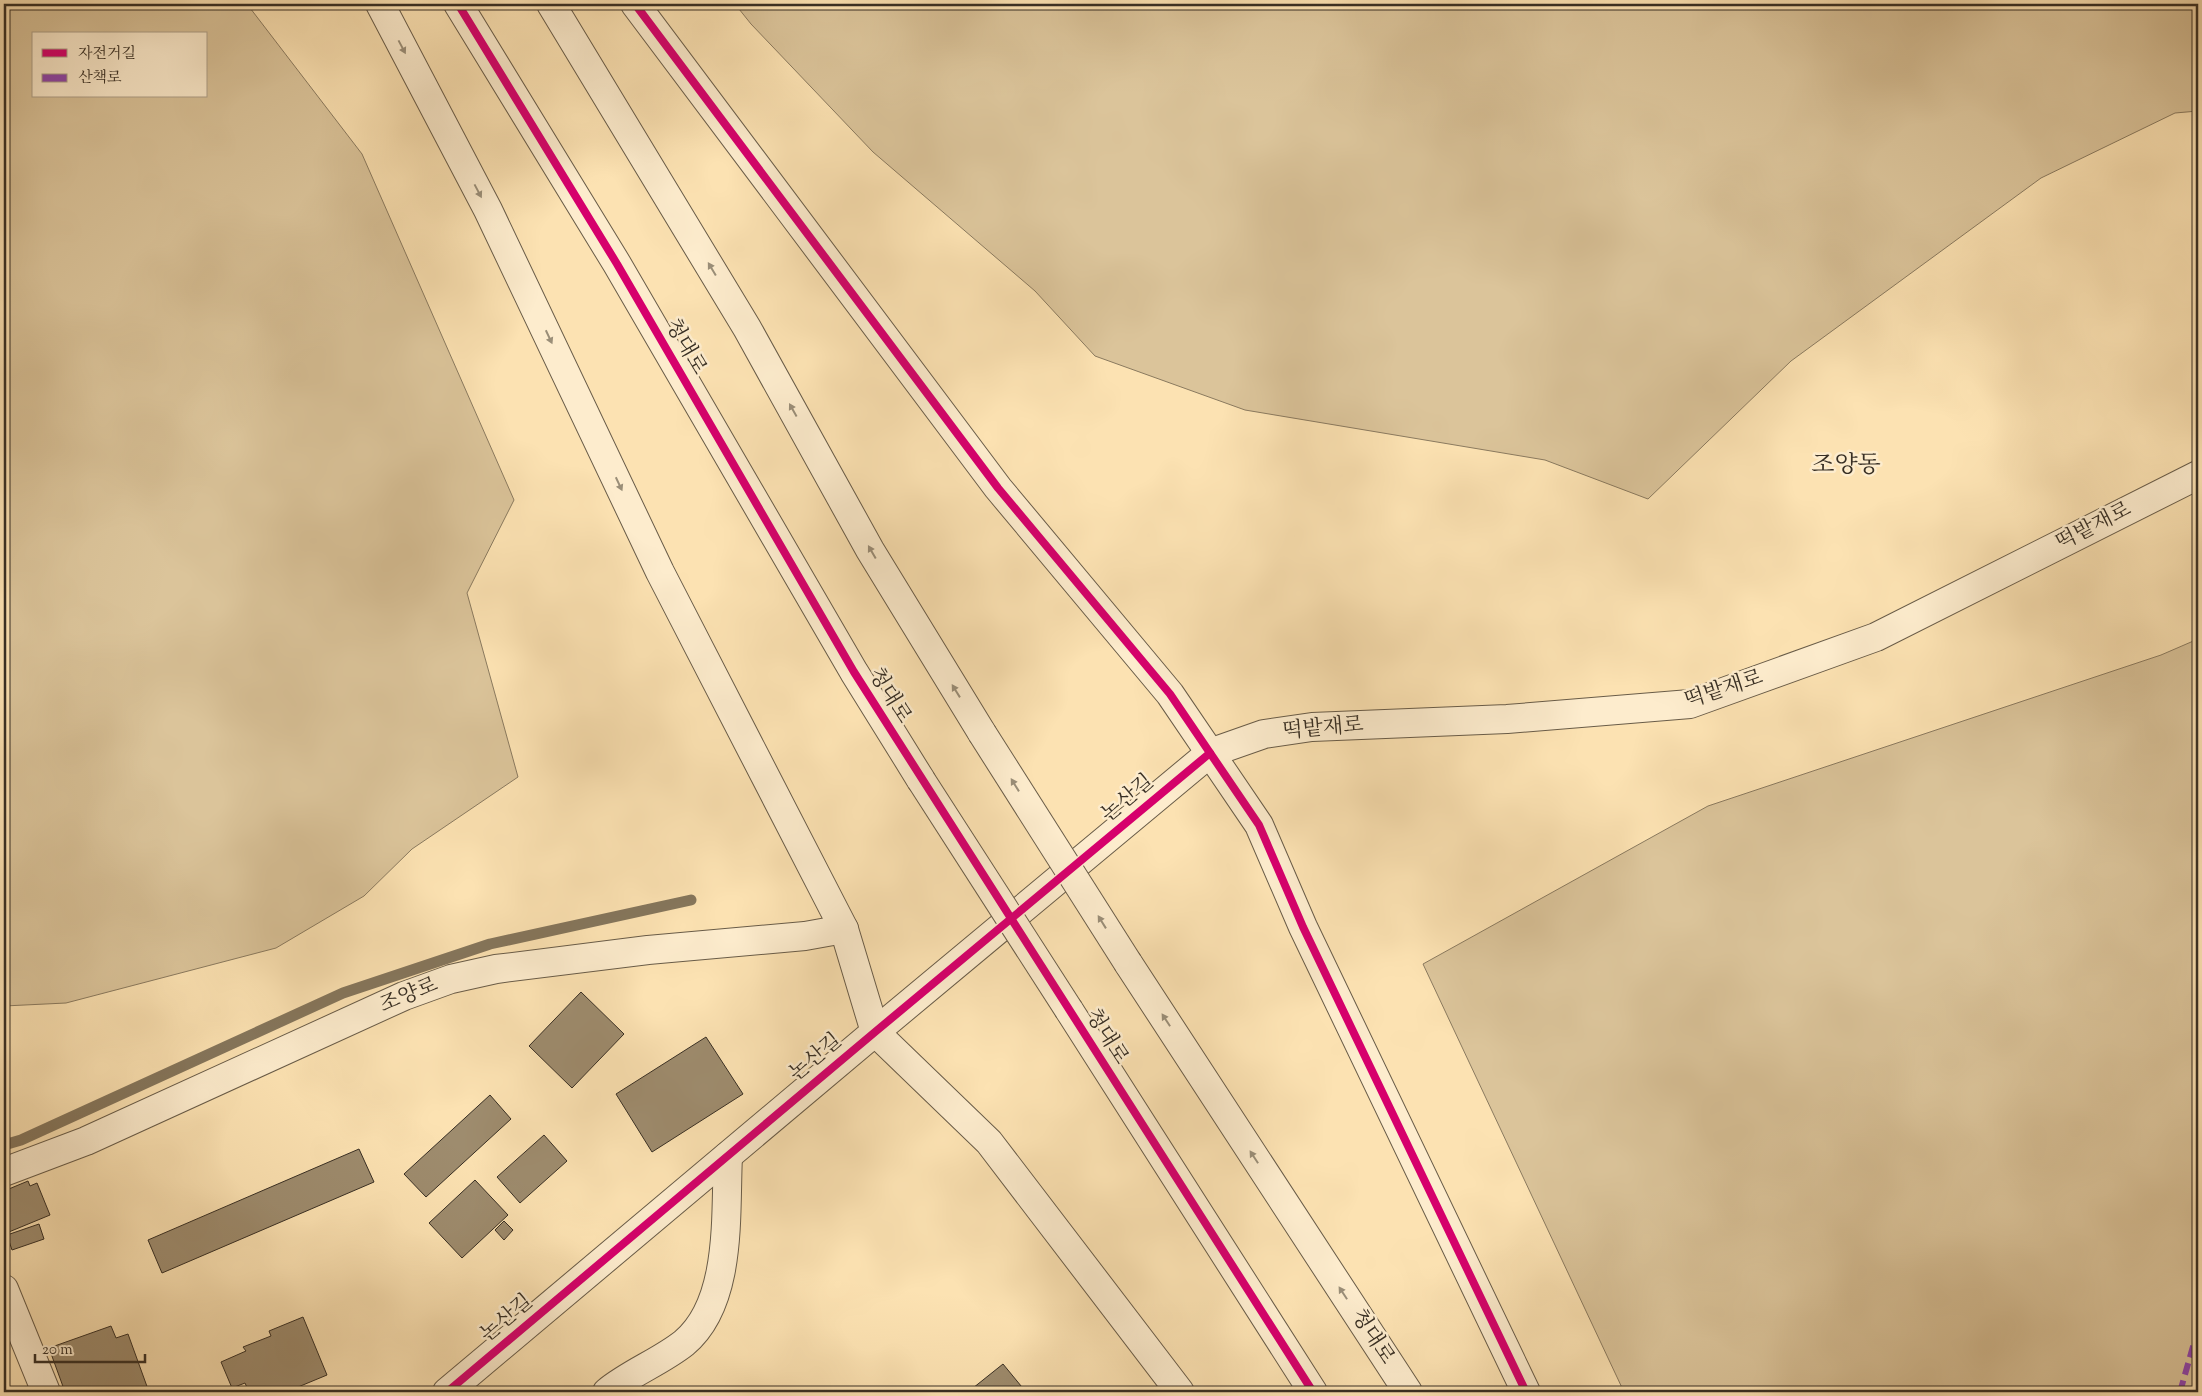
<svg xmlns="http://www.w3.org/2000/svg" width="2202" height="1396" font-family="'Sorts Mill Goudy','Noto Serif KR',serif">
	<style>
		.green { fill: #dbc49a; stroke: #8a7a5f; fill-rule: evenodd }
		.lines { fill: none; stroke-linecap: round; stroke-linejoin: round }
		.stream { stroke: #85765c; stroke-width: 11 }
		.building { fill: #9e8c6e; stroke: #382f24 }
		.minor-casing { stroke: #695c48; stroke-width: 30 }
		.minor { stroke: #fdeccd; stroke-width: 28 }
		.minor-bridge-casing { stroke: #695c48; stroke-width: 30; stroke-linecap: butt }
		.minor-bridge { stroke: #fdeccd; stroke-width: 28 }
		.quiet { stroke: #8e44ad; stroke-width: 6; stroke-dasharray: 12 6; stroke-linecap: butt }
		.cycleway-casing { stroke: #fdeccd; stroke-width: 11 }
		.cycleway { stroke: #d6006c; stroke-width: 8 }
		.oneway { fill: #9a8e78 }
		.labels { text-anchor: middle; dominant-baseline: central; stroke-width: 5; stroke-linejoin: round; paint-order: stroke }
		.street-label { font-size: 21px; fill: #382f24; stroke: #fdeccd }
		.quarter-label { font-size: 24px; fill: #382f24; stroke: #fdeccd }
	</style>
	<rect width="100%" height="100%" fill="#fce2b2"/>
	<filter id="stains"><feTurbulence type="fractalNoise" baseFrequency=".004" numOctaves="4"/><feColorMatrix values="0 0 0 0 .2 0 0 0 0 .09 0 0 0 0 .02 0 0 0 .5 -.17"/></filter>
	<radialGradient id="worn" r=".72"><stop offset=".6" stop-color="#630" stop-opacity="0"/><stop offset="1" stop-color="#630" stop-opacity=".3"/></radialGradient>
	<g class="green">
		<path d="M4,4H247L362,154L514,500L467,593L518,777L412,849L364,896L276,948L66,1003L4,1006ZM34,34H206V96H34Z"/>
		<path d="M735,4H2198V111L2175,113L2041,178L1791,361L1648,499L1545,460L1245,410L1095,356L1035,291L873,152L751,24Z"/>
		<path d="M2198,639V1392H1624L1423,964L1708,806L2161,655Z"/>
	</g>
	<g class="lines">
		<path class="stream" d="M4,1145L21,1140L343,993L490,944L691,900"/>
	</g>
	<g class="building">
		<path d="M581,992L624,1034L572,1088L529,1046Z"/>
		<path d="M706,1037L743,1094L652,1152L616,1094Z"/>
		<path d="M490,1095L511,1119L426,1197L404,1174Z"/>
		<path d="M544,1135L567,1161L520,1203L497,1177Z"/>
		<path d="M359,1149L374,1182L162,1273L148,1240Z"/>
		<path d="M475,1180L508,1215L462,1258L429,1223Z"/>
		<path d="M28,1181L30,1186L37,1183L50,1215L4,1234V1191Z"/>
		<path d="M504,1221L513,1230L504,1240L495,1230Z"/>
		<path d="M39,1224L44,1239L12,1250L7,1235Z"/>
		<path d="M303,1317L327,1375L286,1392H249L245,1383L232,1388L221,1362L246,1351L243,1347L271,1336L269,1331Z"/>
		<path d="M111,1326L116,1338L128,1334L149,1392H65L49,1348Z"/>
		<path d="M1003,1364L1026,1392H968Z"/>
	</g>
	<g class="lines">
		<g class="minor-casing">
			<g id="minor">
				<path d="M380,4L488,210L660,572L844,929L875,1032L989,1142L1180,1392"/>
				<path d="M458,4L617,264L854,672L921,780"/>
				<path d="M551,4L747,328L870,550L982,733"/>
				<path d="M635,4L998,488L1170,694L1259,825L1303,927L1526,1392"/>
				<path d="M1128,963L1408,1392"/>
				<path d="M1069,1010L1313,1392"/>
				<path d="M4,1172L86,1141L404,996L451,979L496,969L648,950L805,936L844,929"/>
				<path d="M4,1289L46,1392"/>
				<path d="M447,1392L875,1032L1210,753L1264,734L1312,727L1507,719L1690,704L1876,637L2198,475"/>
				<path d="M607,1392C630,1373 660,1362 684,1343C733,1302 725,1213 728,1156"/>
			</g>
		</g>
		<use href="#minor" class="minor"/>
		<g class="minor-bridge-casing">
			<g id="minor-bridge">
				<path d="M982,733L1128,963"/>
				<path d="M921,780L1069,1010"/>
			</g>
		</g>
		<use href="#minor-bridge" class="minor-bridge"/>
		<path class="quiet" d="M2180,1392L2198,1329"/>
		<g class="cycleway-casing">
			<g id="cycleway">
				<path d="M458,4L617,264L854,672L1313,1392"/>
				<path d="M635,4L998,488L1170,694L1259,825L1303,927L1526,1392"/>
				<path d="M447,1392L875,1032L1210,753"/>
			</g>
		</g>
		<use href="#cycleway" class="cycleway"/>
	</g>
	<defs><path id="oneway-solid" d="M-6-.8H1V-3.2L6.5 0L1 3.2V.8H-6Z" transform="scale(1.25)"/></defs>
	<g class="oneway">
		<use href="#oneway-solid" transform="translate(402 47) rotate(62)"/>
		<use href="#oneway-solid" transform="translate(478 191) rotate(62)"/>
		<use href="#oneway-solid" transform="translate(712 269) rotate(-121)"/>
		<use href="#oneway-solid" transform="translate(549 337) rotate(65)"/>
		<use href="#oneway-solid" transform="translate(793 410) rotate(-119)"/>
		<use href="#oneway-solid" transform="translate(619 484) rotate(65)"/>
		<use href="#oneway-solid" transform="translate(872 552) rotate(-120)"/>
		<use href="#oneway-solid" transform="translate(956 691) rotate(-122)"/>
		<use href="#oneway-solid" transform="translate(1015 785) rotate(-122)"/>
		<use href="#oneway-solid" transform="translate(1102 922) rotate(-122)"/>
		<use href="#oneway-solid" transform="translate(1166 1020) rotate(-123)"/>
		<use href="#oneway-solid" transform="translate(1254 1157) rotate(-123)"/>
		<use href="#oneway-solid" transform="translate(1343 1293) rotate(-123)"/>
	</g>
	<g class="labels">
		<g class="street-label">
			<text transform="translate(685 347) rotate(60)">청대로</text>
			<text transform="translate(2094 527) rotate(-27)">떡밭재로</text>
			<text transform="translate(1724 690) rotate(-18)">떡밭재로</text>
			<text transform="translate(889 696) rotate(58)">청대로</text>
			<text transform="translate(1323 729) rotate(-5)">떡밭재로</text>
			<text transform="translate(1128 799) rotate(-40)">논산길</text>
			<text transform="translate(409 996) rotate(-22)">조양로</text>
			<text transform="translate(1106 1037) rotate(58)">청대로</text>
			<text transform="translate(816 1058) rotate(-40)">논산길</text>
			<text transform="translate(507 1319) rotate(-40)">논산길</text>
			<text transform="translate(1372 1337) rotate(57)">청대로</text>
		</g>
		<g class="quarter-label">
			<text x="1846" y="466">조양동</text>
		</g>
	</g>
	<rect width="2202" height="1396" fill="none" stroke="#fce2b2" stroke-width="20"/>
	<rect x="5" y="5" width="2192" height="1386" fill="none" stroke="#382f24" stroke-width="2.5"/>
	<rect x="10" y="10" width="2182" height="1376" fill="none" stroke="#382f24"/>
	<rect x="32" y="32" width="175" height="65" fill="#fdeccd" stroke="#aea089"/>
	<rect x="42" y="49" width="25" height="8" fill="#d6006c" stroke="#aea089"/>
	<text x="78" y="58" font-size="15" fill="#382f24">자전거길</text>
	<rect x="42" y="74" width="25" height="8" fill="#8e44ad" stroke="#aea089"/>
	<text x="78" y="82" font-size="15" fill="#382f24">산책로</text>
	<path d="M35 1354v8h110v-8" fill="none" stroke="#382f24" stroke-width="2.5"/>
	<text x="42" y="1354" font-size="15" fill="#382f24" stroke="#fdeccd" stroke-width="4" paint-order="stroke">20 m</text>
	<rect width="100%" height="100%" filter="url(#stains)"/>
	<rect width="100%" height="100%" fill="url(#worn)"/>
</svg>
